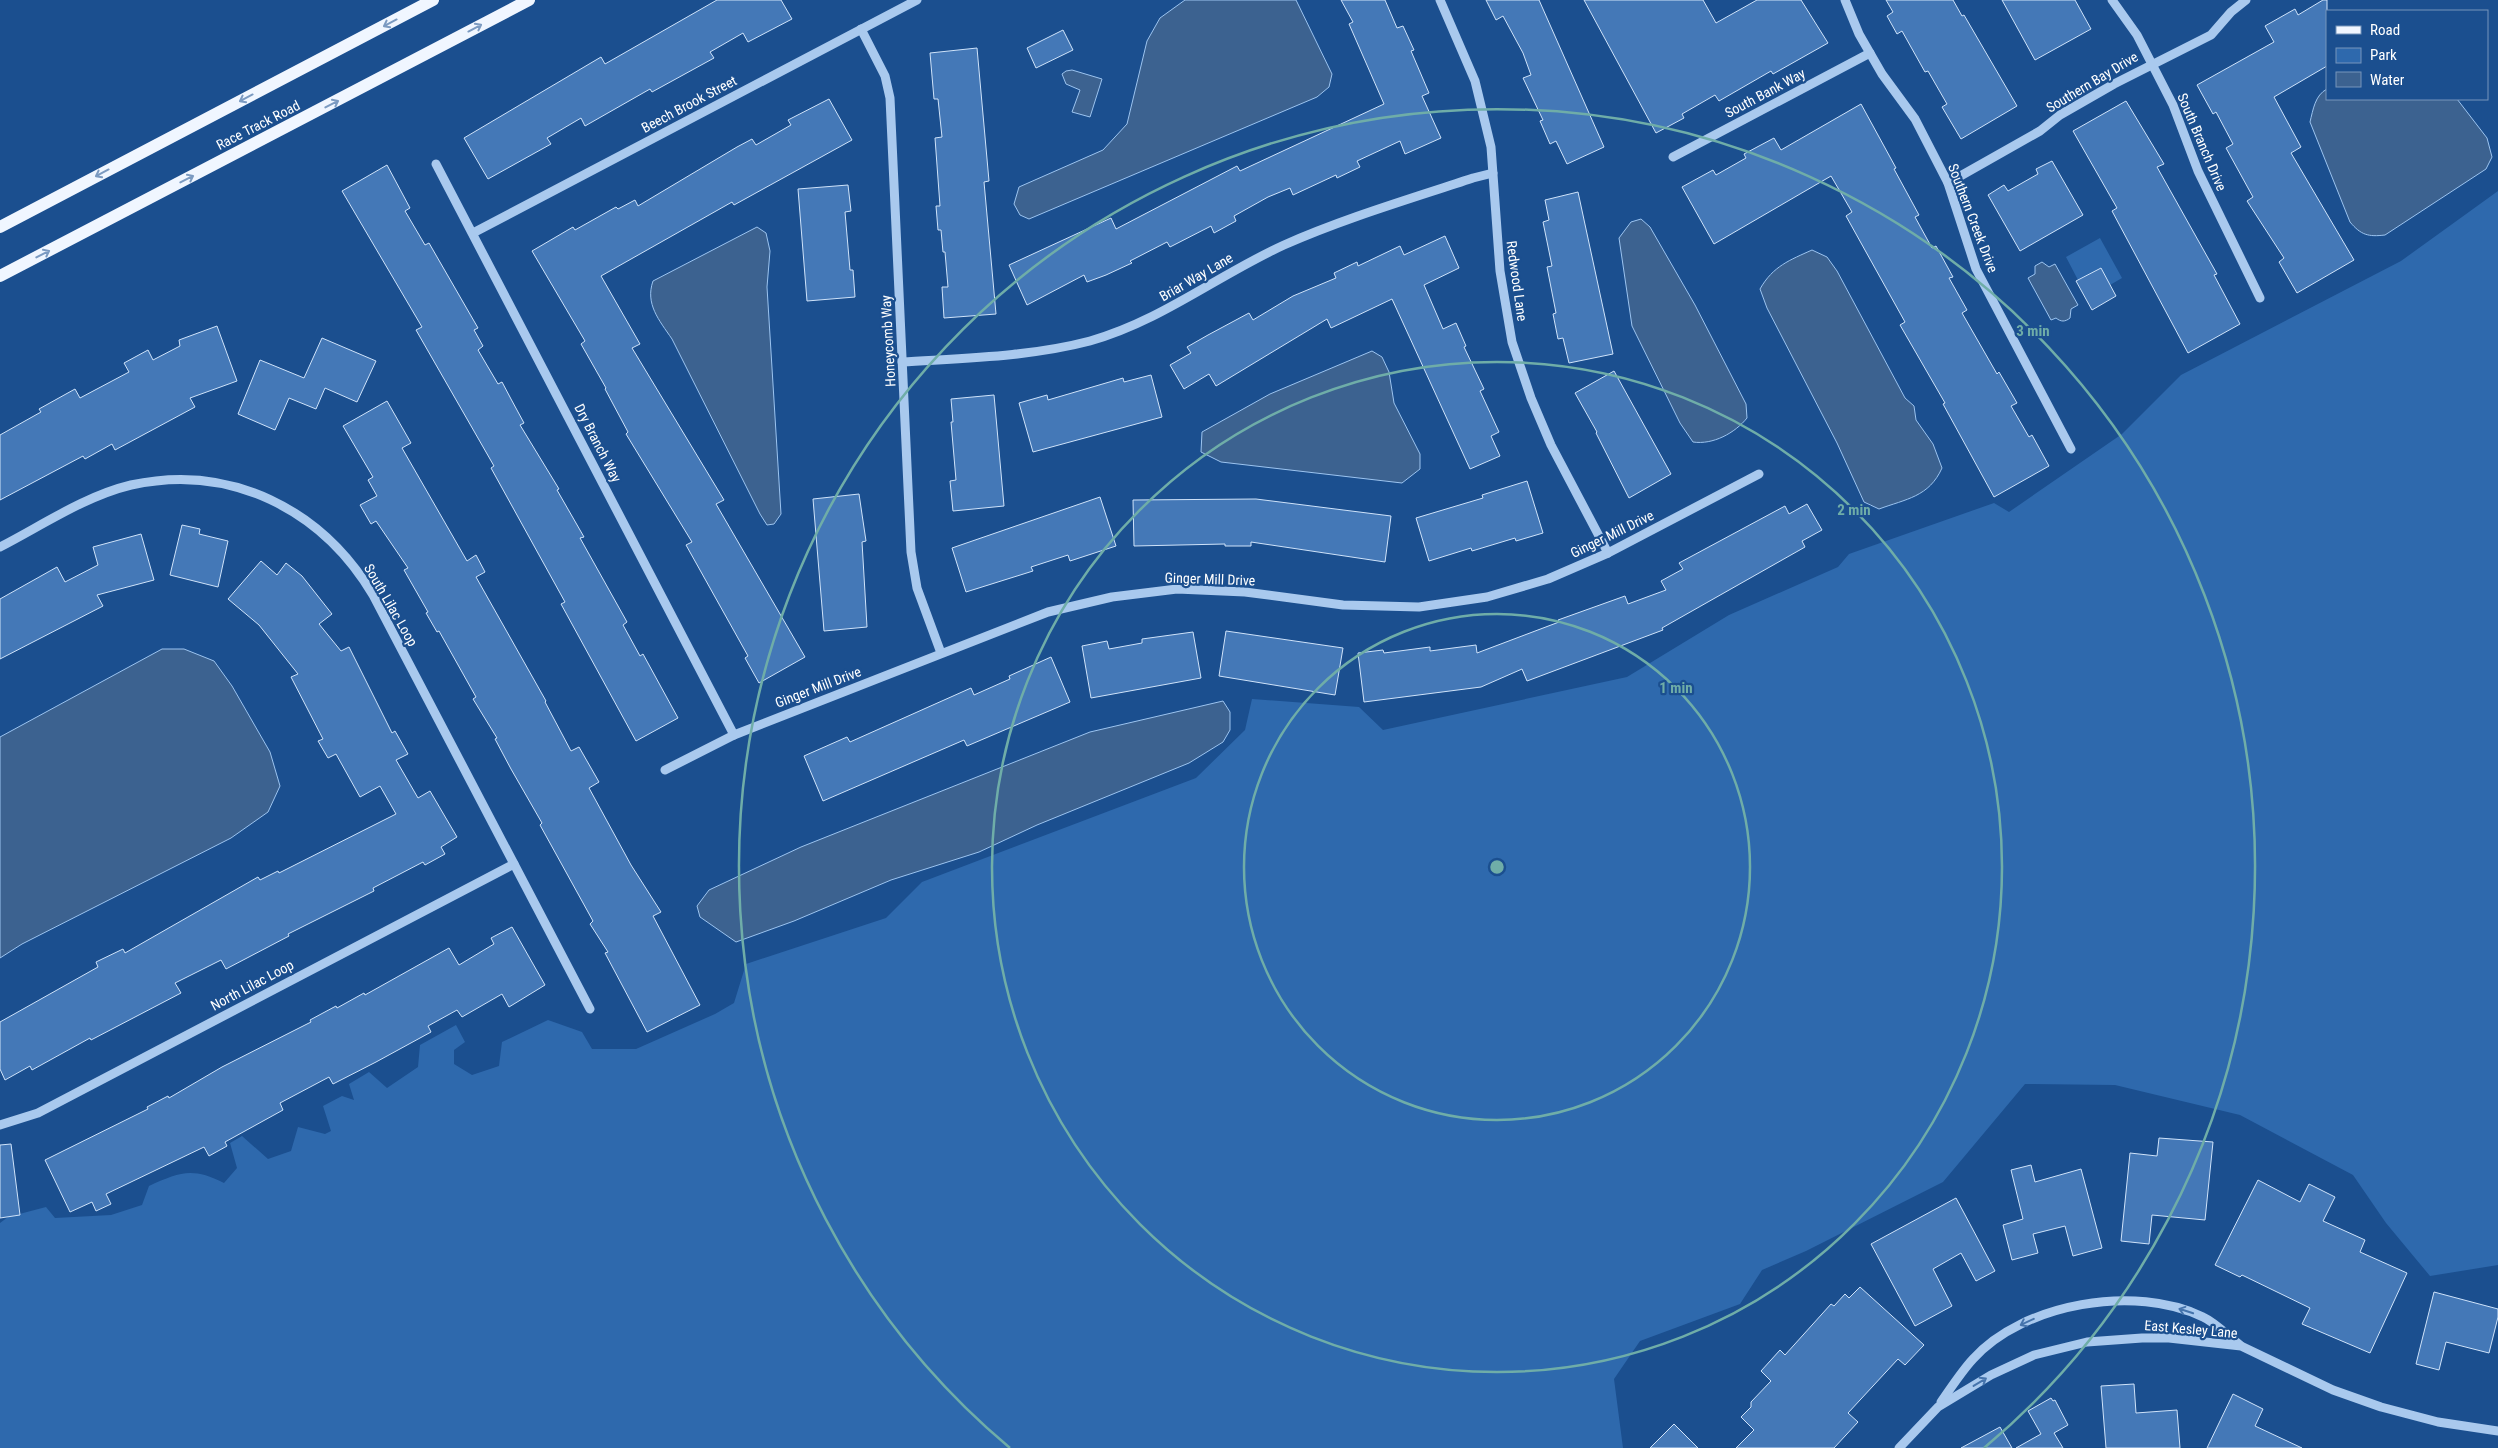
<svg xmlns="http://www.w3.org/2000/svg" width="2498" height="1448" font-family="'Roboto Condensed',sans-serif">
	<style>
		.green { fill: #2e69ad }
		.water { fill: #3c6290; stroke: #9cc4f0 }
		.building { fill: #4478b7; stroke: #cfe3fa }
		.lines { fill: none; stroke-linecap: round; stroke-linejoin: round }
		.minor { stroke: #a9c9ee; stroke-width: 9 }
		.major { stroke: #f0f6ff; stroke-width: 12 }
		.oneway { stroke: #7b9ac1 }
		.oneway2 { stroke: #4674ac }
		.ring { fill: none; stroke: #6fada8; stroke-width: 2.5 }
		.labels { text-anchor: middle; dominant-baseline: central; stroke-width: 4.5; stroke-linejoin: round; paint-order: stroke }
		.street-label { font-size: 14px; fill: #fff; stroke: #1b4f8f }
		.centre { fill: #6fada8; stroke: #1b4f8f; stroke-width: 2.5 }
		.ring-label { font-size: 15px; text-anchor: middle; font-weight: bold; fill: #6fada8; stroke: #1b4f8f; stroke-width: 4.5; stroke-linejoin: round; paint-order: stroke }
	</style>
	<rect width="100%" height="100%" fill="#1b4f8f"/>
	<g class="green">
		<path d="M2498,191V1265L2430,1276L2386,1223L2353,1175L2240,1115L2115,1085L2025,1084L1943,1182L1806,1251L1762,1270L1740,1304L1640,1341L1614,1379L1623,1448H0V1223L8,1217L46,1207L55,1218L111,1215L142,1205L149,1186C180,1172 192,1167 224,1183L237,1168L230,1143L242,1136L268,1159L291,1151L298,1127L325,1134L331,1131L323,1106L342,1096L354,1100L349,1084L369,1072L387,1088L418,1067L420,1045L456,1025L465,1042L454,1050V1064L472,1075L499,1066L502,1042L548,1020L582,1032L592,1049H636L715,1014L734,1003L746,964L886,918L922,882L1196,778L1245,730L1252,699L1359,707L1383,730L1627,677L1729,615L1838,567L1849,554L1994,503L2009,512L2122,434L2181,375L2401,261Z"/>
		<path d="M2100,238L2122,278L2110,285L2100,268L2078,280L2066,257Z"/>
	</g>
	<g class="water">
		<path d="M1185,0H1296L1332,74L1329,87L1317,97L1029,219L1020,215L1014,204L1019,187L1103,150L1127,124L1147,41L1160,18Z"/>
		<path d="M1072,70L1102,79L1090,117L1072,112L1080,90L1066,84L1062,74L1066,71Z"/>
		<path d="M2327,89V99H2457L2487,138L2492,157L2486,169L2385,235C2368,237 2361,235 2350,222L2310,122C2313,110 2315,95 2327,89Z"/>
		<path d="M1641,219L1650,227L1695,305L1746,404L1747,418C1735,433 1713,445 1693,442L1680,423L1632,326L1619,238L1631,222Z"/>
		<path d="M757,227L766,233L770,251L767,287L781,514L774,524L767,525L760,514L672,339C659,320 645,304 653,281Z"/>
		<path d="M1812,250L1827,257L1837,271L1905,398L1914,406L1916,420L1933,444L1942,468C1929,497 1906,499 1879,509L1864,502L1837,443L1767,308L1760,289C1773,266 1790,260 1812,250Z"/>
		<path d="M2042,262L2049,267L2055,264L2078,305L2071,309L2070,318C2065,322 2061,322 2056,318L2051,320L2028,278L2035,274V266Z"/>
		<path d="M1372,351L1382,357L1389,372L1394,403L1420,454V469L1402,483L1221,462L1201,452L1202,432L1270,394Z"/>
		<path d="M162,649H184L214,661L232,686L270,752L280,786L268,812L231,838L22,944L0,958V737Z"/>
		<path d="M1223,701L1230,712V730L1223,742L1189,763L1037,825L979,852L891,880L794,921L736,942L700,917L697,906L709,890L801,847L1090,732Z"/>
	</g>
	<g class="building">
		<path d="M717,0H781L792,19L748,42L743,33L710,52L714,58L652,92L650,89L585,126L581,118L547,138L551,144L488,179L464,138L601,57L605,64Z"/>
		<path d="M1341,0H1385L1397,28L1403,26L1414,50L1411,51L1429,93L1422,96L1441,138L1405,154L1400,141L1357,161L1360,167L1337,178L1336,175L1293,195L1290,188L1268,197L1234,216L1236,221L1214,233L1211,226L1170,247L1167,242L1130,261L1132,263L1106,275L1087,282L1084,275L1027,305L1009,265L1111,218L1116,229L1237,166L1240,171L1384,104L1349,24L1353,22Z"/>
		<path d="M1486,0H1539L1604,147L1567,164L1556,141L1550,144L1540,121L1543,120L1523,78L1531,75L1523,53L1503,16L1496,20Z"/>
		<path d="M1584,0H1703L1716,23L1757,0H1801L1828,43L1773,74L1771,71L1719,101L1715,95L1682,114L1684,118L1656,133Z"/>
		<path d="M1886,0H1953L1962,16L1964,15L2017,106L1961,139L1942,107L1947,104L1928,71L1925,72L1902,31L1897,34L1887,16L1893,12Z"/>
		<path d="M2002,0H2075L2091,29L2035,60Z"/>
		<path d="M2323,0H2327V66L2274,97L2301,147L2291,153L2354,260L2297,293L2279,262L2284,258L2247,201L2253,197L2226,148L2233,144L2216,112L2213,114L2197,85L2274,42L2265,26L2295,9L2298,15Z"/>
		<path d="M1063,30L1073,50L1036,68L1027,48Z"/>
		<path d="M977,48L989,181L984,182L996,314L944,318L942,287H948L945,252H943L941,230H938L936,206H940L935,138L942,137L938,99H934L930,53Z"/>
		<path d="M829,99L852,140L734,205L732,202L601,276L640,344L632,348L724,500L716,504L805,657L759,683L745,658L748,656L686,545L692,542L626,434L628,432L605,389L606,388L581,344L585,341L532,251L573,227L575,230L616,207L618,209L635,200L638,206L737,147L752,139L756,145L791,125L788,120Z"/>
		<path d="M2126,101L2164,164L2157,167L2217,274L2214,275L2240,324L2188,353L2112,211L2117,208L2073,131Z"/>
		<path d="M1861,104L1896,168L1894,169L1919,215L1915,217L1932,248L1936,246L1953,277L1949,278L1967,310L1962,313L1997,374L1999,372L2017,403L2011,406L2029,437L2032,435L2049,466L1994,497L1943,404L1945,403L1900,325L1905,322L1846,216L1852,212L1831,176L1714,244L1682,187L1713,170L1716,175L1746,158L1744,154L1774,138L1781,150Z"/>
		<path d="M2052,161L2083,215L2020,251L1988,195L2004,185L2008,191L2038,174L2036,169Z"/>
		<path d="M387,165L410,208L405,211L425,245L429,243L478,328L474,330L483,346L478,350L498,384L502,382L511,399L524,423L520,425L559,489L557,490L584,537L580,538L627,622L623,625L640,656L643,654L678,718L636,741L561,604L565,602L491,468L494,466L416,330L422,327L342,191Z"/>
		<path d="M848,185L851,211L845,212L850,270H853L855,297L807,301L798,189Z"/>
		<path d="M1578,192L1613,354L1569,363L1563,338L1558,339L1553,314L1556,313L1547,267L1552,266L1543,222L1549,220L1545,200Z"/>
		<path d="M1445,236L1459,268L1424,285L1443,329L1456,323L1466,346L1464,347L1484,389L1480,391L1499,432L1491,436L1500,456L1470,469L1392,299L1331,328L1327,319L1216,386L1209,374L1184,389L1170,365L1191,353L1187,347L1208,335L1249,313L1253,320L1293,296L1336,278L1334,273L1357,262L1358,266L1400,246L1404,255Z"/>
		<path d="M2101,268L2116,296L2092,310L2076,281Z"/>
		<path d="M217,326L237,381L190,398L195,407L115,450L112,444L85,459L83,456L0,500V435L41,412L39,409L75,389L80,398L129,372L124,363L148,350L153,360L180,346L179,340Z"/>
		<path d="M322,338L376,361L357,402L325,388L316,409L289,398L275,430L238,414L260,360L304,378Z"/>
		<path d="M1614,371L1671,474L1629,498L1596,433L1597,432L1575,393Z"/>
		<path d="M1151,375L1162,417L1033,452L1019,403L1047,395L1048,400L1123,378L1124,382Z"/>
		<path d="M994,395L1004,506L953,511L950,481L956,480L951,422H953L951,399Z"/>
		<path d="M387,401L411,443L402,448L467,561L476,555L485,572L476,577L546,701L545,702L571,751L579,747L599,782L589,788L631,865L661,912L653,916L700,1005L647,1032L605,953L608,952L590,924L593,921L540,825L542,823L511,769L495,739L497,738L473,699L476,697L439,631L437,632L426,613L428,612L404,570L408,568L376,521L371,524L360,505L377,496L368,480L373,477L343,426Z"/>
		<path d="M1527,481L1543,533L1516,541L1515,538L1472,551L1471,548L1429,561L1416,518L1483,498L1482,495Z"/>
		<path d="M859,494L866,541L862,542L867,627L824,631L813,499Z"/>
		<path d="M1100,497L1116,546L1070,561L1068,555L1031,567L1033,571L966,592L952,548Z"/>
		<path d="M1256,499L1391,516L1385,562L1251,542V546H1225V544L1134,546L1133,500Z"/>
		<path d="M1807,504L1822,530L1802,541L1805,547L1662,628L1663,630L1527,681L1522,669L1481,687L1364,702L1358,653L1383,650L1384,653L1430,647V651L1476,645L1477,653L1559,622L1558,620L1625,596L1628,604L1666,590L1661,581L1683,569L1679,563L1785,506L1789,514Z"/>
		<path d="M182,525L200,529L199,534L228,541L218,587L170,575Z"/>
		<path d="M141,534L154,580L97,595L103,606L0,659V599L57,567L65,582L98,565L93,547Z"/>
		<path d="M261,561L277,575L286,563L302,576L332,614L319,624L341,651L349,647L392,733L395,731L408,754L396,760L418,798L430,791L457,837L441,847L445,854L425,865L423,862L373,888L374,891L288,934L289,936L226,969L221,960L175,983L181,993L91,1040L90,1038L32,1070L30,1066L5,1080L0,1069V1022L98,967L96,962L123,949L125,953L258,877L260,880L278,871L279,873L396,814L380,786L360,797L336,754L328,758L318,741L323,739L291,677L298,674L259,625L228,599Z"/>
		<path d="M1226,631L1343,648L1335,695L1219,676Z"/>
		<path d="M1193,632L1201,678L1091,698L1082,646L1107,641L1109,649L1142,643V639Z"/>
		<path d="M1051,657L1070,702L967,746L964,740L823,801L804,756L847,737L850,742L971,688L974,695L1010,679L1009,676Z"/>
		<path d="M512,927L545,985L509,1007L502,994L462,1017L457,1010L428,1026L431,1032L376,1062L333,1084L329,1077L280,1103L283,1110L225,1142L227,1146L209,1156L204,1147L106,1194L111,1204L96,1211L92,1202L70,1212L45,1160L148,1109L147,1107L168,1096L169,1098L222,1067L311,1022L310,1020L336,1006L337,1008L364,993L365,995L449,948L459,965L494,944L491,938Z"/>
		<path d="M2159,1138L2213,1142L2205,1220L2152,1215L2149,1244L2121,1241L2130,1153L2157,1156Z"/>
		<path d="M11,1144L20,1215L0,1218V1145Z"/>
		<path d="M2031,1165L2035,1182L2081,1169L2102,1248L2073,1256L2065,1226L2033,1234L2038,1253L2012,1260L2003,1225L2023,1219L2011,1170Z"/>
		<path d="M2258,1180L2300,1202L2309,1184L2335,1197L2323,1221L2365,1240L2360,1252L2407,1273L2370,1353L2302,1324L2310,1308L2242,1275L2240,1277L2215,1265Z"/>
		<path d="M1956,1198L1995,1271L1976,1281L1961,1253L1933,1269L1952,1306L1915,1326L1871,1244Z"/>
		<path d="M1860,1287L1924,1345L1905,1365L1898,1359L1848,1413L1858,1422L1834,1448H1736L1754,1430L1741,1417L1751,1407V1402L1771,1381L1761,1371L1780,1350L1785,1355L1831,1304L1834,1306L1845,1294L1849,1298Z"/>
		<path d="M2434,1292L2498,1309V1317L2489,1353L2446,1342L2439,1370L2416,1364Z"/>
		<path d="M2134,1384L2136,1413L2177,1410L2180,1448H2106L2101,1386Z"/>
		<path d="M2233,1394L2263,1409L2255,1426L2302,1448H2207Z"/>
		<path d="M2051,1398L2053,1401L2055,1400L2068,1425L2054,1433L2063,1448H2016L2041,1434L2028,1411Z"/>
		<path d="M1674,1424L1698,1448H1650Z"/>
		<path d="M2000,1427L2012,1448H1961Z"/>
	</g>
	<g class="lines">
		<g class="minor">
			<path d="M1440,0L1475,81L1491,147L1500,271L1512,342L1531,398L1551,445L1608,553"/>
			<path d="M1845,0L1859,34L1882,74L1915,119L1948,183L1976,269L2071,449"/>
			<path d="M2112,0L2137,35L2173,105L2198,171L2260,298"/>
			<path d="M861,29L885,76L890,98L911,552L917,588L941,653"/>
			<path d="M1673,157L1870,53"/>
			<path d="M436,164L734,735"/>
			<path d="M1948,183L2040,131L2060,115L2114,84L2211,35L2231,12L2246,0"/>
			<path d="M473,233L917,0"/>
			<path d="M902,362C965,358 1029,357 1090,341C1161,321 1218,275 1284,245C1345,218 1410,199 1473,178L1493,173"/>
			<path d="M0,547C41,526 85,496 131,485C230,463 322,509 373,595L590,1009"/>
			<path d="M665,770L734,735L1048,612L1112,597L1177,589L1245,592L1343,605L1419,607L1487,597L1548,579L1608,553L1759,474"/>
			<path d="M0,1125L38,1113L514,864"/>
			<path d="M1941,1402C1951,1388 1961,1372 1973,1359C2023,1303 2136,1284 2203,1317C2216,1323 2228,1336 2240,1345"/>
			<path d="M1899,1448L1938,1407L1991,1375L2034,1355L2087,1342L2142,1338H2169L2241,1346L2333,1390L2381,1407L2438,1422L2498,1431"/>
		</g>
		<g class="major">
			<path d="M0,227L433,0"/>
			<path d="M0,276L529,0"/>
		</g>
	</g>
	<defs><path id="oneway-shaft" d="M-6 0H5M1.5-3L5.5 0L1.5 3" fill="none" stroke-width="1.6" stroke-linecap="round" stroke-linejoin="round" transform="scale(1.25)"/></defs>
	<g class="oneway">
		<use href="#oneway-shaft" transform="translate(390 23) rotate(152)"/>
		<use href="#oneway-shaft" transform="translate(475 28) rotate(-28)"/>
		<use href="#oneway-shaft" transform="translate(246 98) rotate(152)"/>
		<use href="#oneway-shaft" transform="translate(332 104) rotate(-27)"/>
		<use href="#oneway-shaft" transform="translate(102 173) rotate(152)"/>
		<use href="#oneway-shaft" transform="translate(187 179) rotate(-27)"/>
		<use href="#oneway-shaft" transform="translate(43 254) rotate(-27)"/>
	</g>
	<g class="oneway2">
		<use href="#oneway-shaft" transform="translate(2186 1311) rotate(-162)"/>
		<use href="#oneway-shaft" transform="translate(2027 1322) rotate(155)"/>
		<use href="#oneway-shaft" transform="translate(1980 1382) rotate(-31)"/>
	</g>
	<g class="ring">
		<circle cx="1497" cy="867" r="253"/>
		<circle cx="1497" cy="867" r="505"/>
		<path d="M1010 1448A758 758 0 1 1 1984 1448"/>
	</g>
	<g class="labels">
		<g class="street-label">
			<text transform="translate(2092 82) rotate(-31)">Southern Bay Drive</text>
			<text transform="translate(1765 93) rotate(-28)">South Bank Way</text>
			<text transform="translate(689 104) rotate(-28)">Beech Brook Street</text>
			<text transform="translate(258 125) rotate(-27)">Race Track Road</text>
			<text transform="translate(2202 142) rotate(67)">South Branch Drive</text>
			<text transform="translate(1973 218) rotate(69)">Southern Creek Drive</text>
			<text transform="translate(1196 277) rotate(-30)">Briar Way Lane</text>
			<text transform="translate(1517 281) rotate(82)">Redwood Lane</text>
			<text transform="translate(888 341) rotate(-93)">Honeycomb Way</text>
			<text transform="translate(598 443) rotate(63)">Dry Branch Way</text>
			<text transform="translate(1612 534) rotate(-26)">Ginger Mill Drive</text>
			<text transform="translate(1210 579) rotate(2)">Ginger Mill Drive</text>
			<text transform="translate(391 605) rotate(60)">South Lilac Loop</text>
			<text transform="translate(818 687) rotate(-21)">Ginger Mill Drive</text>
			<text transform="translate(252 985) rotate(-28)">North Lilac Loop</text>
			<text transform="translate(2191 1329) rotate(5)">East Kesley Lane</text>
		</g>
	</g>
	<circle cx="1497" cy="867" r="8" class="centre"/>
	<g class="ring-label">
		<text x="2033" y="336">3 min</text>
		<text x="1854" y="515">2 min</text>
		<text x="1676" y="693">1 min</text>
	</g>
	<rect x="2326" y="10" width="162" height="90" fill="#1b4f8f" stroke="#7695bc"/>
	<rect x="2336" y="26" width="25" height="8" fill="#f0f6ff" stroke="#7695bc"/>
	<text x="2370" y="35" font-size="15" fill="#ffffff">Road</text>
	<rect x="2336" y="48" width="25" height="15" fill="#2e69ad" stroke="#7695bc"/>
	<text x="2370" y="60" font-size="15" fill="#ffffff">Park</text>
	<rect x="2336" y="72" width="25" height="15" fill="#3c6290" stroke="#7695bc"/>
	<text x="2370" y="85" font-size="15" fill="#ffffff">Water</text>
</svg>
